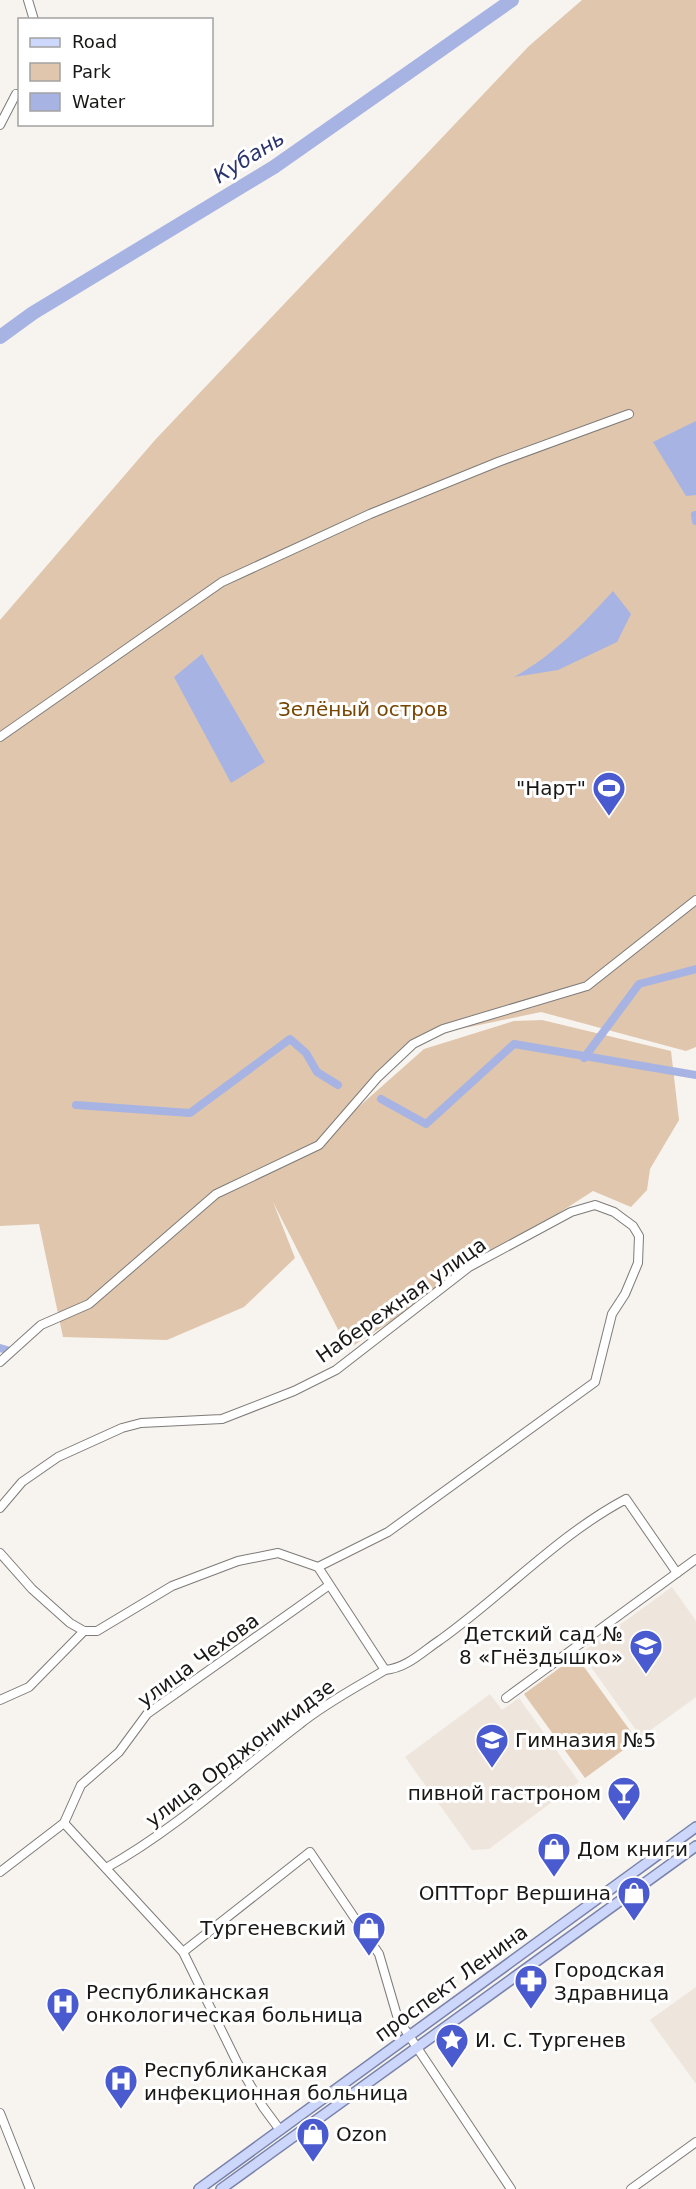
<svg xmlns="http://www.w3.org/2000/svg" width="696" height="2189" font-family="'DejaVu Sans',sans-serif">
	<style>
		.built { fill: #eee5dc }
		.green { fill: #dfc6ad }
		.water { fill: #a7b4e3 }
		.lines { fill: none; stroke-linecap: round; stroke-linejoin: round }
		.canal { stroke: #a7b4e3; stroke-width: 8 }
		.river { stroke: #a7b4e3; stroke-width: 14 }
		.minor-casing { stroke: #7e7b78; stroke-width: 10 }
		.major-casing { stroke: #7983aa; stroke-width: 12 }
		.minor { stroke: #fff; stroke-width: 8 }
		.major { stroke: #cdd7fb; stroke-width: 9 }
		.labels { text-anchor: middle; dominant-baseline: central; stroke-width: 6; stroke-linejoin: round; paint-order: stroke }
		.park-label { font-size: 20px; fill: #774500; stroke: #fff }
		.poi-label { font-size: 20px; fill: #191817; stroke: #fff; text-anchor: start }
		.street-label { font-size: 20px; fill: #191817; stroke: #fff }
		.water-label { font-size: 21px; font-style: italic; fill: #2b356e; stroke: #fff }
	</style>
	<rect width="100%" height="100%" fill="#f7f3ef"/>
	<g class="built">
		<path d="M672,1587L696,1621V1697L641,1737L581,1653Z"/>
		<path d="M490,1694L502,1710L519,1698L579,1782L489,1849L472,1850L405,1757Z"/>
		<path d="M696,1987V2084L650,2020Z"/>
	</g>
	<g class="green">
		<path d="M582,0H696V1047L686,1051L541,1012L412,1039L328,1134L424,1049L514,1021L542,1020L671,1051L679,1120L650,1169L647,1190L631,1207L593,1191L348,1349L273,1202L295,1258L244,1307L167,1340L63,1337L39,1224L0,1226V620L155,440L529,46Z"/>
		<path d="M576,1656L637,1740L585,1778L524,1694Z"/>
	</g>
	<g class="water">
		<path d="M696,421V495L686,496L653,442Z"/>
		<path d="M613,591L631,614L617,642L558,670L514,677C554,655 583,624 613,591Z"/>
		<path d="M202,654L265,762L231,783L174,677Z"/>
	</g>
	<g class="lines">
		<g class="canal">
			<path d="M695,515L696,521"/>
			<path d="M584,1058L639,984L696,969"/>
			<path d="M381,1099L426,1124L514,1044L696,1075"/>
			<path d="M76,1105L190,1113L290,1039L306,1053L317,1072L338,1085"/>
			<path d="M0,1348L7,1350"/>
		</g>
		<path class="river" d="M0,337L33,313L274,167L512,0"/>
		<g class="minor-casing">
			<g id="minor">
				<path d="M28,0L34,20"/>
				<path d="M0,125L16,94"/>
				<path d="M0,737L222,582L370,514L498,462L629,414"/>
				<path d="M0,1362L41,1325L89,1304L216,1194L319,1145L378,1077L413,1044L443,1029L587,986L696,900"/>
				<path d="M0,1508L22,1482L58,1457L122,1428L141,1423L222,1419L294,1391L336,1370L469,1267L571,1212L595,1205L614,1212L633,1226L639,1236L638,1263L625,1294L612,1314L595,1382L388,1532L318,1567"/>
				<path d="M0,1553L32,1589L70,1623L84,1631H97L172,1586L238,1561L278,1553L318,1567L385,1670"/>
				<path d="M506,1698L696,1559"/>
				<path d="M0,1700L29,1687L84,1631"/>
				<path d="M64,1823L183,1952L237,2062L263,2107L280,2130"/>
				<path d="M106,1868C176,1829 237,1772 300,1724C326,1703 357,1687 385,1670C407,1668 422,1652 440,1640C503,1595 558,1535 626,1499L677,1573"/>
				<path d="M0,1872L64,1823L81,1785L119,1752L147,1714L328,1586"/>
				<path d="M183,1952L310,1852L379,1954L398,2019L511,2189"/>
				<path d="M0,2113L30,2189"/>
				<path d="M631,2189L696,2142"/>
			</g>
		</g>
		<g class="major-casing">
			<g id="major">
				<path d="M199,2189L696,1827"/>
				<path d="M221,2189L696,1846"/>
			</g>
		</g>
		<use href="#minor" class="minor"/>
		<use href="#major" class="major"/>
	</g>
	<defs>
		<g id="stadium-pin" transform="scale(1.725)"><path d="M0 17L-7.5 6A9.5 9.5 0 1 1 7.5 6Z" fill="#4a5acf" stroke="#fff"/><path d="M0-5a6.5 5 0 1 0 0 10a6.5 5 0 1 0 0-10ZM-3.5-1.8h7v3.6h-7Z" fill="#fff"/></g>
		<g id="school-pin" transform="scale(1.725)"><path d="M0 17L-7.5 6A9.5 9.5 0 1 1 7.5 6Z" fill="#4a5acf" stroke="#fff"/><path d="M0-5L7-2L0 1L-7-2ZM-4 1L0 2.5L4 1V4Q0 6-4 4Z" fill="#fff"/></g>
		<g id="bar-pin" transform="scale(1.725)"><path d="M0 17L-7.5 6A9.5 9.5 0 1 1 7.5 6Z" fill="#4a5acf" stroke="#fff"/><path d="M-6-5H6L.8 .8V4.5H3.5V6h-7V4.5H-.8V.8Z" fill="#fff"/></g>
		<g id="shop-pin" transform="scale(1.725)"><path d="M0 17L-7.5 6A9.5 9.5 0 1 1 7.5 6Z" fill="#4a5acf" stroke="#fff"/><path d="M-5-2.5h2.3a2.7 3.5 0 0 1 5.4 0H5L5.5 6h-11ZM-1.5-2.5h3a1.5 2.3 0 0 0-3 0Z" fill="#fff"/></g>
		<g id="pharmacy-pin" transform="scale(1.725)"><path d="M0 17L-7.5 6A9.5 9.5 0 1 1 7.5 6Z" fill="#4a5acf" stroke="#fff"/><path d="M-2-6h4v4h4v4h-4v4h-4v-4h-4v-4h4Z" fill="#fff"/></g>
		<g id="hospital-pin" transform="scale(1.725)"><path d="M0 17L-7.5 6A9.5 9.5 0 1 1 7.5 6Z" fill="#4a5acf" stroke="#fff"/><path d="M-5-5h3v3.5h4V-5h3V5h-3V1.5h-4V5h-3Z" fill="#fff"/></g>
		<g id="sight-pin" transform="scale(1.725)"><path d="M0 17L-7.5 6A9.5 9.5 0 1 1 7.5 6Z" fill="#4a5acf" stroke="#fff"/><path d="M0-6L1.8-2.2L6-1.7L2.9 1.2L3.7 5.4L0 3.3L-3.7 5.4L-2.9 1.2L-6-1.7L-1.8-2.2Z" fill="#fff"/></g>
	</defs>
	<g fill-rule="evenodd">
		<use href="#stadium-pin" x="609" y="788"/>
		<use href="#school-pin" x="646" y="1646"/>
		<use href="#school-pin" x="492" y="1740"/>
		<use href="#bar-pin" x="624" y="1793"/>
		<use href="#shop-pin" x="554" y="1849"/>
		<use href="#shop-pin" x="634" y="1893"/>
		<use href="#shop-pin" x="369" y="1928"/>
		<use href="#pharmacy-pin" x="531" y="1981"/>
		<use href="#hospital-pin" x="63" y="2004"/>
		<use href="#sight-pin" x="452" y="2040"/>
		<use href="#hospital-pin" x="121" y="2081"/>
		<use href="#shop-pin" x="313" y="2134"/>
	</g>
	<g class="labels">
		<g class="park-label">
			<text x="363" y="709">Зелёный остров</text>
		</g>
		<g class="poi-label">
			<text x="586" y="788" text-anchor="end">"Нарт"</text>
			<text x="623" y="1634" text-anchor="end">Детский сад №<tspan x="623" dy="23">8 «Гнёздышко»</tspan></text>
			<text x="515" y="1740">Гимназия №5</text>
			<text x="601" y="1793" text-anchor="end">пивной гастроном</text>
			<text x="577" y="1849">Дом книги</text>
			<text x="611" y="1893" text-anchor="end">ОПТТорг Вершина</text>
			<text x="346" y="1928" text-anchor="end">Тургеневский</text>
			<text x="554" y="1970">Городская<tspan x="554" dy="23">Здравница</tspan></text>
			<text x="86" y="1992">Республиканская<tspan x="86" dy="23">онкологическая больница</tspan></text>
			<text x="475" y="2040">И. С. Тургенев</text>
			<text x="144" y="2070">Республиканская<tspan x="144" dy="23">инфекционная больница</tspan></text>
			<text x="336" y="2134">Ozon</text>
		</g>
		<g class="street-label">
			<text transform="translate(401 1300) rotate(-35)">Набережная улица</text>
			<text transform="translate(198 1660) rotate(-36)">улица Чехова</text>
			<text transform="translate(240 1753) rotate(-37)">улица Орджоникидзе</text>
			<text transform="translate(451 1983) rotate(-36)">проспект Ленина</text>
		</g>
		<g class="water-label">
			<text transform="translate(249 157) rotate(-32)">Кубань</text>
		</g>
	</g>
	<rect x="18" y="18" width="195" height="108" fill="#ffffff" stroke="#a3a3a2" stroke-width="1.5"/>
	<rect x="30" y="38" width="30" height="9" fill="#cdd7fb" stroke="#a3a3a2" stroke-width="1.5"/>
	<text x="72" y="48" font-size="18" fill="#191817">Road</text>
	<rect x="30" y="63" width="30" height="18" fill="#dfc6ad" stroke="#a3a3a2" stroke-width="1.5"/>
	<text x="72" y="78" font-size="18" fill="#191817">Park</text>
	<rect x="30" y="93" width="30" height="18" fill="#a7b4e3" stroke="#a3a3a2" stroke-width="1.5"/>
	<text x="72" y="108" font-size="18" fill="#191817">Water</text>
</svg>
